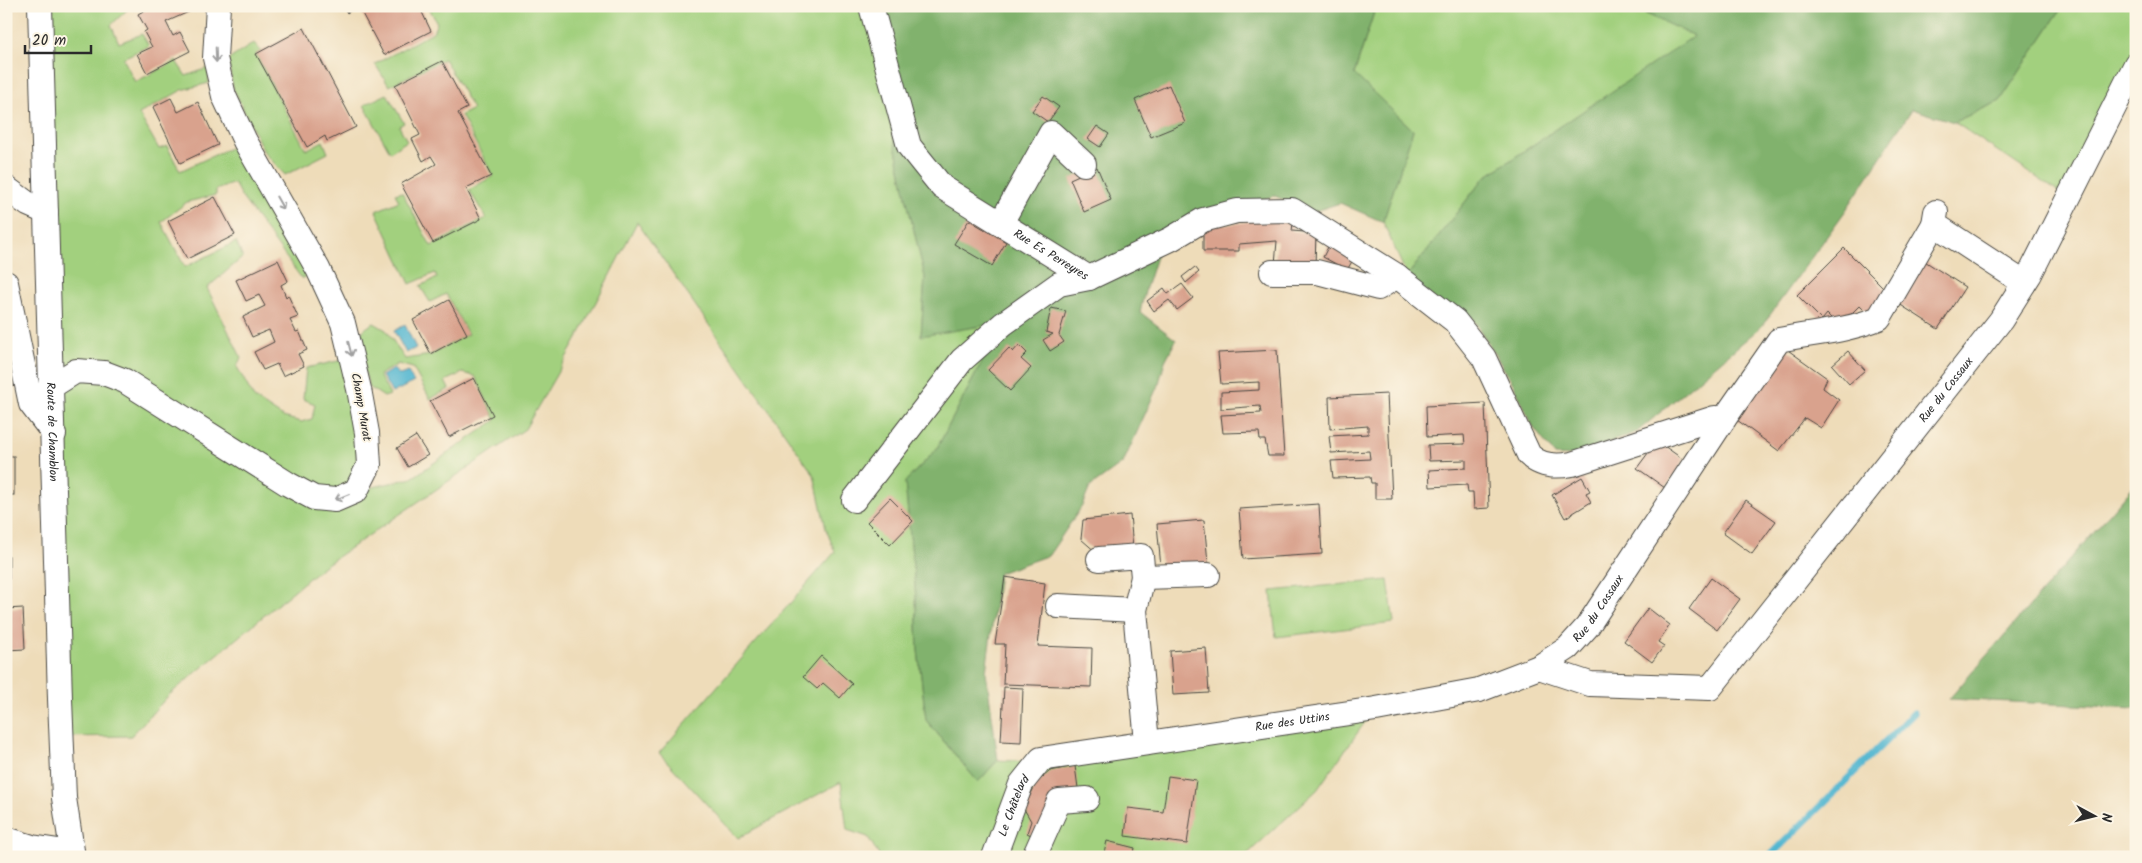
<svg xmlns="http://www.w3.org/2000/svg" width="2142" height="863" font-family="Kalam,sans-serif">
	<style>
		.green { fill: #a2d07e; stroke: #667e54 }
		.forest { fill: #81b26d; stroke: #566e4c }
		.water { fill: #51b6d0; stroke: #3e707e }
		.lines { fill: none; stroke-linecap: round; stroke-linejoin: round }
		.stream { stroke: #51b6d0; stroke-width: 7 }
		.building { fill: #d9a28d }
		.minor-casing { stroke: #484640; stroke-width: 26 }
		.minor { stroke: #fff; stroke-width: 24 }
		.oneway { stroke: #a0a0a0 }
		.labels { text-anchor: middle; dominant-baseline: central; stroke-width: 4; stroke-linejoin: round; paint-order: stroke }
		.street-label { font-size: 12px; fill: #2b2b2b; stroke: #fcf5e5 }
	</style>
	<rect width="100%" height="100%" fill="#fcf5e5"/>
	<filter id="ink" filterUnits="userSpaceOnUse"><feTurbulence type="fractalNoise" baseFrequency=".02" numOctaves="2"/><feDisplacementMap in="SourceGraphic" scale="10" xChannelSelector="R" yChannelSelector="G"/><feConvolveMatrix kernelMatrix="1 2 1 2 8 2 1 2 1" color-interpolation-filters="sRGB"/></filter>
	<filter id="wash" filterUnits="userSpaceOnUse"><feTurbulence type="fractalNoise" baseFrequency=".0096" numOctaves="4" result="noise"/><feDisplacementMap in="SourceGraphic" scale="20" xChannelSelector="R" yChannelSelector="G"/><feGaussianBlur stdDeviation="1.12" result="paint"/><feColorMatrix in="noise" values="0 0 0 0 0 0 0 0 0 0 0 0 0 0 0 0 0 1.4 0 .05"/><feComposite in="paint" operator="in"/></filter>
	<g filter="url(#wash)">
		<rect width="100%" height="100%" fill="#eedcb9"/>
		<g class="green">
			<path d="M40,6H131L111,25L119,43L142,34L149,46L123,58L135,82L176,61L186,76L208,68L209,83L182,90L139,114L159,149L167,146L180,171L245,141L318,269L302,279L241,196L234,183L216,190V195L187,202L161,222L185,267L236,242L243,257L207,288L241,357L237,367L254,398L283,417L301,422L312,419L315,404L303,399L306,368L352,358L359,389L356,491L412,478L496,420L475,376L462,373L445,381L449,389L430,399L413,368L398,364L379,375L390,395L384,397L369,387C366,373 355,351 360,336C362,329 369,326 374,323L386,330L405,359L431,355L468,334L446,294L430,302L420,286L437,278L435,273L410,284L376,211L399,201L395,194L402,192L431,246L486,218L469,190L493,176L461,115L473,109L444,59L389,86L375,64L433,32L437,23L428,6H866L906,197L925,277L921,335L993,324L994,339L936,450L905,482L916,598L918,650L926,720L978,782L998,760L1047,763L1370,715L1317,790L1244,857H880L868,837L847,830L841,782L738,838L659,753L835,552L826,529L814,475L637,222L578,337L525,429L321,568L169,695L131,736L62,737Z"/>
			<path d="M1376,6H1629L1695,36L1484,178L1407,276L1383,222L1413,130L1354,75Z"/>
			<path d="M2063,6H2136V59L2066,197L1954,122L2000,101Z"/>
			<path d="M254,43L261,51L256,54L306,150L323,141L328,153L285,175L264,152L233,88L228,60Z"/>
			<path d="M387,94L404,123L399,126L407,141L390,152L364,105Z"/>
			<path d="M1388,580L1394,623L1276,637L1271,591Z"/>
		</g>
		<g class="forest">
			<path d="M866,6H1376L1354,74L1413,130L1383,222L1340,203L1312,212L1275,196L1221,209L1163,235L1145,291L1140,312L1176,340L1165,361L1159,383L1123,463L1090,487L1082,506L1049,555L999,573L986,672L998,760L978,782L926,720L918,650L916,598L905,482L936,450L994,339L993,324L921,336L925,277L906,197Z"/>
			<path d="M1629,6H2063L2000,101L1954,122L1912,109L1846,210L1762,326L1637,432L1572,456L1555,455L1533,427L1514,385L1471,316L1457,319L1407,276L1484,178L1694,36Z"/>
			<path d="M2136,483V708L1949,699Z"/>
		</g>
		<g class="water">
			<path d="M405,325L416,348L406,353L394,331Z"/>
			<path d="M393,369L400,375L408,372L414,382L392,393L382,376Z"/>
		</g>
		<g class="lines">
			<path class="stream" d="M1769,857L1914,713"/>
		</g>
		<g id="blocks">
			<g class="building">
				<path d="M152,6H191L193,10L166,22L173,36L180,32L190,51L147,73L137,54L152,47L144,32L147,30L138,14Z"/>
				<path d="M343,6H357L347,13Z"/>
				<path d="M358,6H419L431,31L384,55Z"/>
				<path d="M304,28L356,127L327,141L325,136L307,147L256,54Z"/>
				<path d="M442,61L467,108L458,113L491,176L466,188L481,219L433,243L401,184L436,164L431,156L423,161L412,139L420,135L395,85Z"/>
				<path d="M7,66L10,82L6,83V67Z"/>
				<path d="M1169,85L1185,123L1151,137L1135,100Z"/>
				<path d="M1043,96L1059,107L1048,122L1032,111Z"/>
				<path d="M171,98L178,112L198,102L218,145L180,163L153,107Z"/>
				<path d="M1097,126L1109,134L1100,147L1088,139Z"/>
				<path d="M1097,167L1111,200L1084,212L1070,179Z"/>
				<path d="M215,197L235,235L187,259L168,221Z"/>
				<path d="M969,220L1006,242L992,266L954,244Z"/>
				<path d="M1258,220L1293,223L1292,231L1316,233L1315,266L1275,264L1277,241L1239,244V251H1203V225L1235,224Z"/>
				<path d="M1329,245L1354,258L1347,270L1323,257Z"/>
				<path d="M1844,248L1888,292L1868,313L1860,305L1839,326L1827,314L1822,320L1797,295Z"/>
				<path d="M278,260L288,281L281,285L286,297L288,295L298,317L290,320L296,332L299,331L307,350L298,354L304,366L283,376L277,364L263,370L254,352L274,342L269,330L252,337L243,317L265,306L259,295L246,301L236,280Z"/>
				<path d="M1923,260L1965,287L1938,329L1896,302Z"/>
				<path d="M1195,267L1199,272L1186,283L1182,277Z"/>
				<path d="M1182,284L1193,298L1177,310L1169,300L1154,311L1147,301L1164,288L1168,294Z"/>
				<path d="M449,300L467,334L431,354L413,320Z"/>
				<path d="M1051,308L1066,311L1059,335L1064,342L1050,351L1043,340L1053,334L1046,332Z"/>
				<path d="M1019,345L1027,353L1021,359L1031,368L1010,391L988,370L1009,348L1013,352Z"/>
				<path d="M1785,348L1827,378L1823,388L1839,400L1821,428L1805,418L1779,451L1733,417Z"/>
				<path d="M1277,350L1284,456H1268L1265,440H1260L1259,432L1223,433L1221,415L1261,413L1260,406L1221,409V392L1259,390V382L1221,384L1218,353Z"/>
				<path d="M1848,351L1865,370L1849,384L1832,365Z"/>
				<path d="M12,374L13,386L6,387V375Z"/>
				<path d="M474,378L493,415L449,437L430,401Z"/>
				<path d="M1387,394L1392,499H1375V483H1371L1370,477L1333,478L1331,461L1370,459L1369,451L1331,453L1329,436L1368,434V426L1330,429L1329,397Z"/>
				<path d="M1485,403L1489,508L1474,509L1473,492H1468L1467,485L1430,487L1429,470L1466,468V460L1429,461L1428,445L1465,444L1464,435L1427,437L1426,406Z"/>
				<path d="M416,436L428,455L408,467L397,448Z"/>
				<path d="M1657,441L1684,460L1665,488L1637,468Z"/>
				<rect x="6" y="456" width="8" height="39"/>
				<path d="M1582,477L1590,491L1586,493L1591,502L1565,518L1552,495Z"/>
				<path d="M890,498L913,521L890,545L867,522Z"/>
				<path d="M1746,500L1776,521L1752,554L1723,533Z"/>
				<path d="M1319,504L1322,554L1243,559L1239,509Z"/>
				<path d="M1130,515L1133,548L1097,553L1081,539L1083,520Z"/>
				<path d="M1204,520L1208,563L1161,568L1157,524Z"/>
				<rect x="6" y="556" width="3" height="23"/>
				<path d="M1005,577L1045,583L1038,646L1092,648L1091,687L1003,684L1005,644H995Z"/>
				<path d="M1711,578L1740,599L1717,630L1689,609Z"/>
				<path d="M23,608L25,649L6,650V609Z"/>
				<path d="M1648,608L1670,625L1658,642L1664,646L1652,662L1624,641Z"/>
				<path d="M1206,648L1209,693L1173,695L1170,651Z"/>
				<path d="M821,656L852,684L840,698L823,683L817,689L803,677Z"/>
				<path d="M1004,687L1023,688L1021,742L1001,741Z"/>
				<path d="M1075,766L1078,788L1037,838L1027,833L1031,821L1024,809L1036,783L1050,771Z"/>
				<path d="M1168,776L1196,780L1187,844L1125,836L1128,808L1163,812Z"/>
				<path d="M1107,841L1135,848L1133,857H1103Z"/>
			</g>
		</g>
	</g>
	<g filter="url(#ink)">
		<use href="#blocks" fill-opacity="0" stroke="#484640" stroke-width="1"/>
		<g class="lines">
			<g class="minor-casing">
				<g id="minor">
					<path id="s1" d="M40,6L60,699L64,798L73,857"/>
					<path id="s2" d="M871,6L909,146L942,187L1089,278L1171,239L1203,220L1237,211L1292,210L1397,276L1455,321L1484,358L1529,455C1541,467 1557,467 1572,464L1715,418L1724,419"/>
					<path d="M6,188L28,204L46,212"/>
					<path d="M1936,212L1934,224L2024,283"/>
					<path d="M1001,223L1051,133L1084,164"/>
					<path d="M1272,272H1317L1378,288L1397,276"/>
					<path d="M6,283L31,404L54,434"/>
					<path d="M52,386L76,371L104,373L125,381L288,484L314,498L335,500L356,491L369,465L367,433L359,389L343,323L318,269L245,141L224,96L215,58L218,6"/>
					<path d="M854,500L962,360L1003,324L1059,284L1089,278"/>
					<path d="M1099,559L1141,556L1143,577"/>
					<path d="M1058,606L1135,610"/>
					<path id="s3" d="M1539,667L1590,684L1710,688L2001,320L2030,274L2136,64"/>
					<path d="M1147,743L1135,610L1143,577L1208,575"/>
					<path d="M6,839L32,847L72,853"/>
					<path id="s4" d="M994,857L1021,784L1041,759L1376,709L1479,690L1539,667L1568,648L1587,627L1724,419L1779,340C1813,333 1847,331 1879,318L1934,224"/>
					<path d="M1034,857L1059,801L1087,799"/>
				</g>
			</g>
			<use href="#minor" class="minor"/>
		</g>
		<defs><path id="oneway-shaft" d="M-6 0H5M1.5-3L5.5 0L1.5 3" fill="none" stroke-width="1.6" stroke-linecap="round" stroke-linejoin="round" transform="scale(1.25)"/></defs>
		<g class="oneway">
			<use href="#oneway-shaft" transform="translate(216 55) rotate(88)"/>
			<use href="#oneway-shaft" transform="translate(280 203) rotate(60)"/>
			<use href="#oneway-shaft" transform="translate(350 349) rotate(76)"/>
			<use href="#oneway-shaft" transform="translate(342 497) rotate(158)"/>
		</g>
	</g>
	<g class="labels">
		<g class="street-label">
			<text stroke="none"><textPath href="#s2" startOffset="326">Rue Es Perreyres</textPath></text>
			<text stroke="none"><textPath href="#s3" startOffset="554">Rue du Cossaux</textPath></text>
			<text transform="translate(361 407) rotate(80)">Champ Murat</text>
			<text stroke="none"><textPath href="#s1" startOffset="426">Route de Chamblon</textPath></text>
			<text stroke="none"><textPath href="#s4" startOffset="702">Rue du Cossaux</textPath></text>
			<text stroke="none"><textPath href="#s4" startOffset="364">Rue des Uttins</textPath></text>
			<text stroke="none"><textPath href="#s4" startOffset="55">Le Châtelard</textPath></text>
		</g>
	</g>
	<rect width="2142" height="863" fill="none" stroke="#fcf5e5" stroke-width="25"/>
	<g transform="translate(2094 816) rotate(97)" stroke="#fcf5e5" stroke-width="4" paint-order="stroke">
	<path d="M0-4L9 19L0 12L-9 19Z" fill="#2b2b2b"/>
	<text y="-8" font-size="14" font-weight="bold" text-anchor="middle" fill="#2b2b2b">N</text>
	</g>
	<path d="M25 45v8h66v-8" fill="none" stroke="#2b2b2b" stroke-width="2.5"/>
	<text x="32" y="45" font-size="15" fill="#2b2b2b" stroke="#fcf5e5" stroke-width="4" paint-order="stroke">20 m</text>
</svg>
